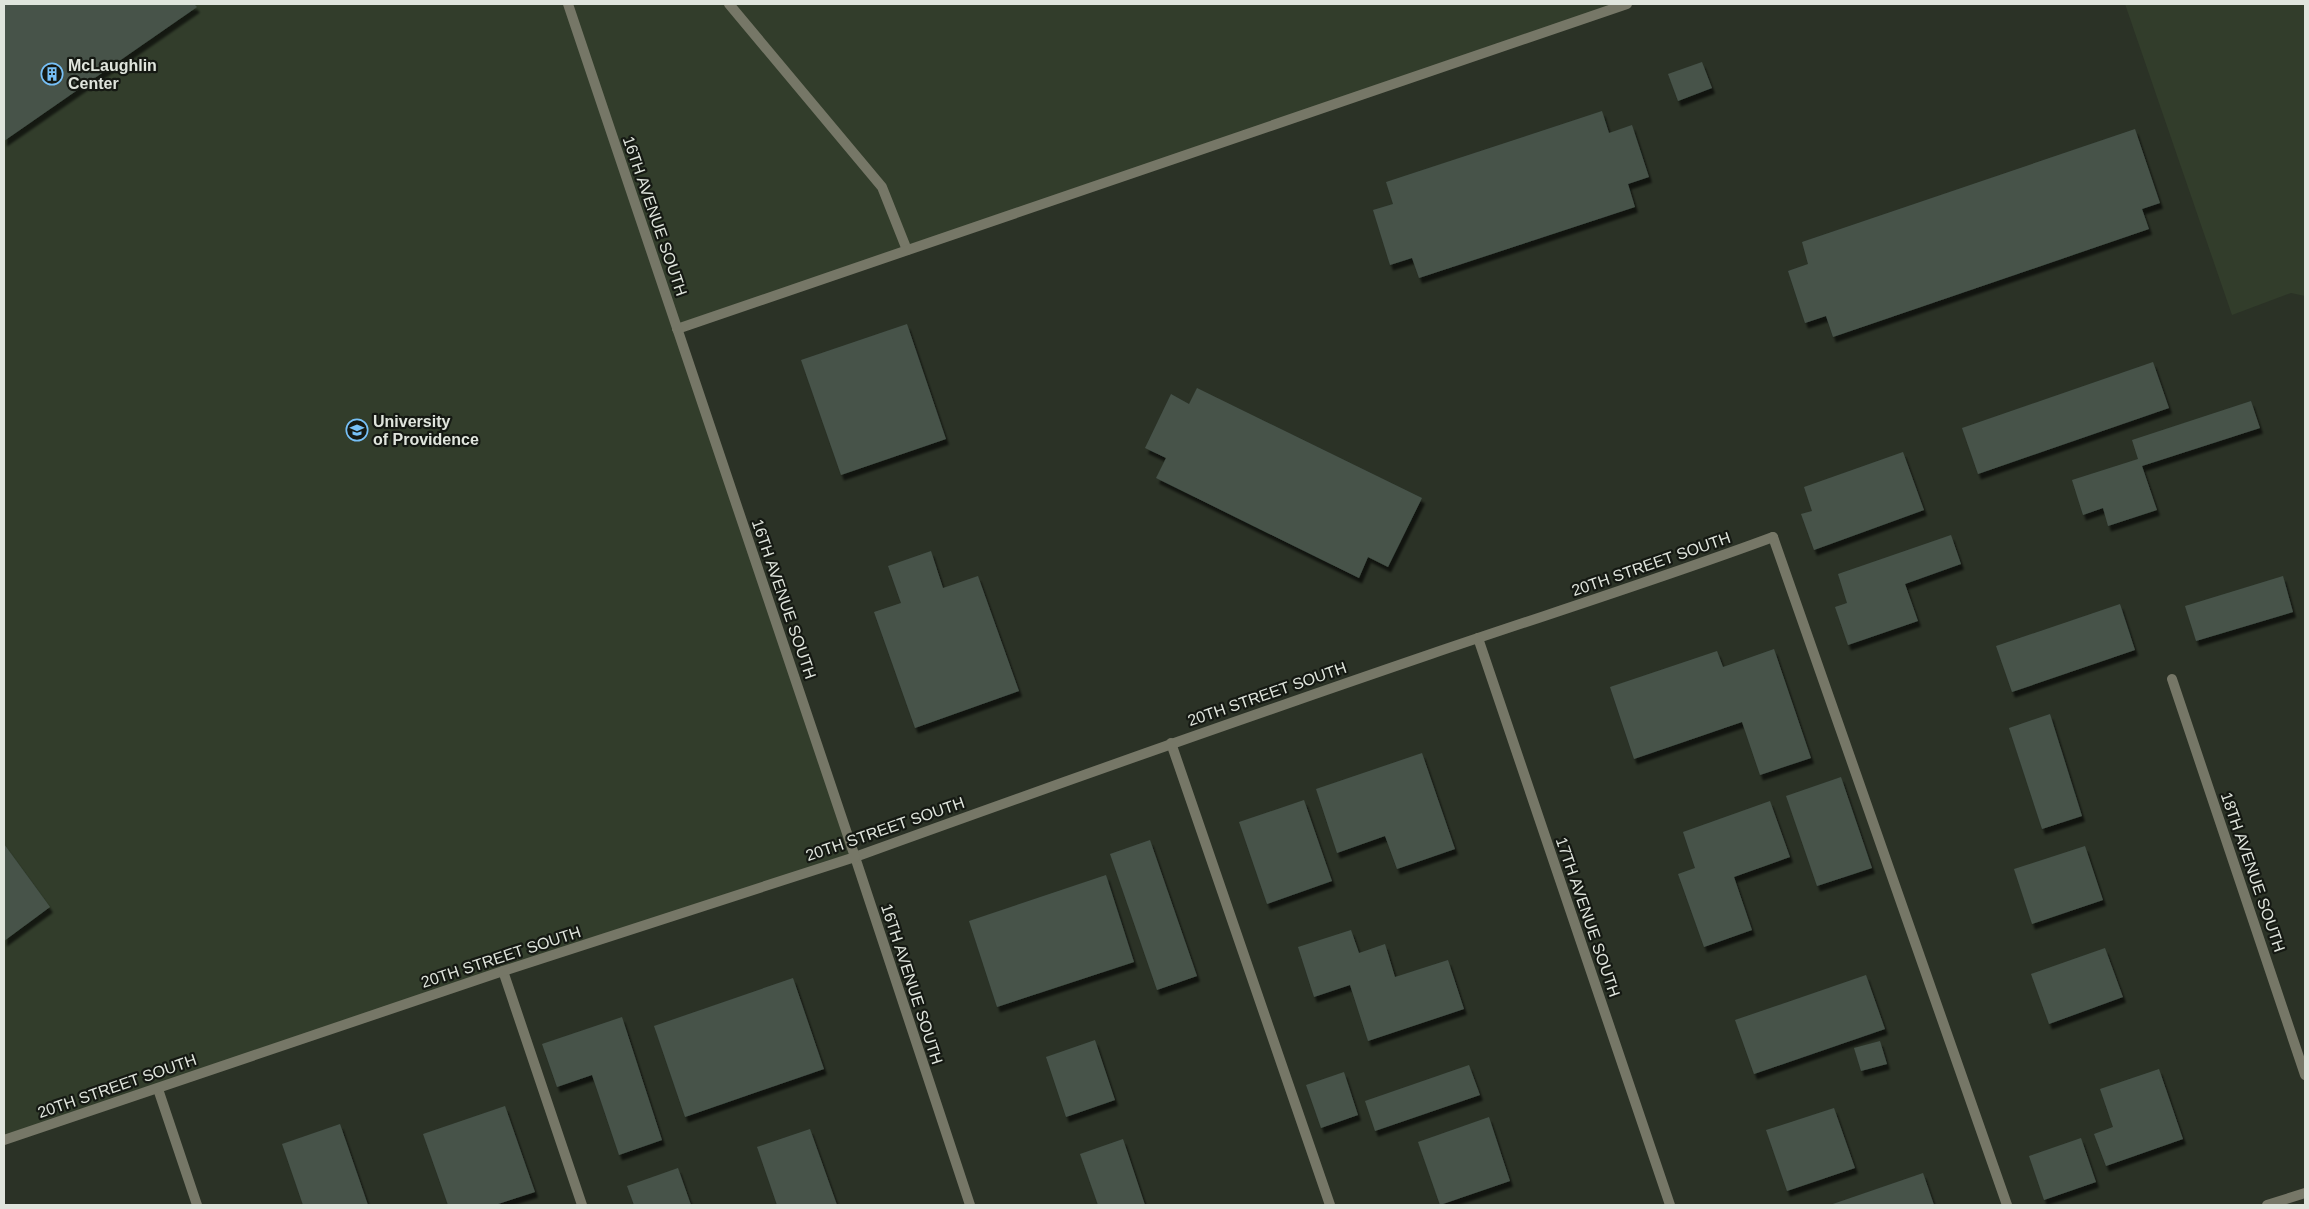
<svg xmlns="http://www.w3.org/2000/svg" width="2309" height="1209" font-family="Helvetica,sans-serif">
	<style>
		.built { fill: #323d2b }
		.building { fill: #46534a; filter: url(#shadow) }
		.lines { fill: none; stroke-linecap: round; stroke-linejoin: round }
		.service { stroke: #767767; stroke-width: 10 }
		.minor { stroke: #767767; stroke-width: 10 }
		.tertiary { stroke: #767767; stroke-width: 10 }
		.labels { text-anchor: middle; dominant-baseline: central; stroke-width: 4.5; stroke-linejoin: round; paint-order: stroke }
		.poi-label { font-size: 16px; font-weight: bold; fill: #e0e5dd; stroke: #151913; text-anchor: start }
		.street-label { font-size: 16px; fill: #e0e5dd; stroke: #151913 }
	</style>
	<defs>
		<filter id="shadow"><feDropShadow dx="3" dy="5.5" stdDeviation="1" flood-color="#0009"/></filter>
	</defs>
	<rect width="100%" height="100%" fill="#2b3226"/>
	<g class="built">
		<path d="M4,4H1627L677,329L855,857L4,1142Z"/>
		<path d="M2125,4H2305V296L2291,293L2232,315Z"/>
	</g>
	<g class="building">
		<path d="M4,4H194L197,7L4,141Z"/>
		<path d="M1702,62L1712,88L1678,101L1668,74Z"/>
		<path d="M1602,111L1609,133L1632,125L1649,177L1628,184L1635,207L1419,278L1412,258L1390,265L1373,210L1393,204L1386,182Z"/>
		<path d="M2135,129L2160,203L2142,209L2149,229L1833,337L1826,316L1805,323L1788,271L1808,264L1802,242Z"/>
		<path d="M907,324L946,439L841,475L801,360Z"/>
		<path d="M2153,362L2169,408L1978,474L1962,428Z"/>
		<path d="M1197,388L1422,498L1388,567L1368,557L1359,578L1156,478L1166,458L1145,448L1171,394L1189,404Z"/>
		<path d="M2251,401L2260,428L2142,466L2157,510L2108,526L2103,508L2083,515L2072,480L2138,459L2132,440Z"/>
		<path d="M1903,452L1924,510L1814,550L1801,514L1812,511L1804,487Z"/>
		<path d="M1951,535L1961,564L1905,584L1918,621L1848,645L1835,607L1847,603L1838,574Z"/>
		<path d="M931,551L943,588L978,576L1019,691L915,728L874,612L901,603L888,566Z"/>
		<path d="M2283,576L2293,612L2196,641L2185,606Z"/>
		<path d="M2120,604L2135,650L2012,692L1996,646Z"/>
		<path d="M1774,649L1811,758L1760,775L1742,722L1634,759L1610,687L1717,651L1723,667Z"/>
		<path d="M2050,714L2082,816L2042,829L2009,728Z"/>
		<path d="M1422,753L1455,849L1397,869L1385,836L1337,853L1316,789Z"/>
		<path d="M1841,777L1872,868L1817,886L1786,796Z"/>
		<path d="M1304,800L1332,881L1267,904L1239,822Z"/>
		<path d="M1770,801L1790,857L1734,877L1752,930L1704,947L1678,874L1695,868L1683,832Z"/>
		<path d="M1150,840L1197,976L1157,990L1110,854Z"/>
		<path d="M4,844L50,907L4,941Z"/>
		<path d="M2085,846L2103,900L2032,924L2014,869Z"/>
		<path d="M1106,875L1134,962L997,1007L969,921Z"/>
		<path d="M1351,930L1359,953L1385,944L1395,977L1448,960L1464,1009L1368,1041L1350,985L1314,997L1298,947Z"/>
		<path d="M2105,948L2123,997L2049,1024L2031,974Z"/>
		<path d="M1866,975L1885,1029L1754,1074L1735,1020Z"/>
		<path d="M793,978L824,1069L685,1117L654,1026Z"/>
		<path d="M622,1017L662,1140L619,1155L592,1075L557,1087L542,1044Z"/>
		<path d="M1095,1040L1115,1100L1066,1117L1046,1057Z"/>
		<path d="M1880,1041L1887,1064L1861,1071L1854,1048Z"/>
		<path d="M1469,1065L1480,1095L1375,1131L1365,1101Z"/>
		<path d="M2159,1069L2183,1139L2106,1166L2094,1134L2113,1127L2100,1089Z"/>
		<path d="M1344,1072L1358,1115L1321,1128L1306,1085Z"/>
		<path d="M505,1106L535,1192L495,1205H448L423,1134Z"/>
		<path d="M1834,1108L1855,1168L1787,1191L1766,1130Z"/>
		<path d="M1489,1117L1510,1181L1440,1205L1418,1142Z"/>
		<path d="M340,1124L368,1205H303L282,1144Z"/>
		<path d="M810,1129L837,1205H777L757,1147Z"/>
		<path d="M2081,1138L2096,1182L2044,1200L2029,1156Z"/>
		<path d="M1123,1139L1145,1205H1098L1080,1154Z"/>
		<path d="M678,1168L691,1205H634L627,1186Z"/>
		<path d="M1923,1173L1934,1205H1830Z"/>
	</g>
	<g class="lines">
		<g class="service">
			<path d="M729,4L882,187L907,250"/>
			<path d="M677,329L1627,4"/>
			<path d="M1773,537L2007,1205"/>
			<path d="M1171,743L1330,1205"/>
			<path d="M503,971L582,1205"/>
		</g>
		<g class="minor">
			<path d="M1478,638L1670,1205"/>
			<path d="M2172,679L2305,1075"/>
			<path d="M158,1089L197,1205"/>
			<path d="M970,1205L855,857C1046,788 1238,720 1431,654C1545,615 1660,579 1773,537"/>
			<path d="M2267,1205L2305,1193"/>
		</g>
		<path class="tertiary" d="M4,1140L503,971L855,857L568,4"/>
	</g>
	<defs>
		<g id="building-ring" transform="scale(1.125)"><circle r="9.5" fill="#151913" stroke="#77c0f7" stroke-width="1.5"/><path d="M-4-6H4V6H1V3H-1V6H-4ZM-2.5-4.3h1.7v1.8h-1.7ZM.8-4.3h1.7v1.8H.8ZM-2.5-1h1.7V.8h-1.7ZM.8-1h1.7V.8H.8Z" fill="#77c0f7"/></g>
		<g id="university-ring" transform="scale(1.125)"><circle r="9.5" fill="#151913" stroke="#77c0f7" stroke-width="1.5"/><path d="M0-5L7-2L0 1L-7-2ZM-4 1L0 2.5L4 1V4Q0 6-4 4Z" fill="#77c0f7"/></g>
	</defs>
	<g fill-rule="evenodd">
		<use href="#building-ring" x="52" y="74"/>
		<use href="#university-ring" x="357" y="430"/>
	</g>
	<g class="labels">
		<g class="poi-label">
			<text x="68" y="65">McLaughlin<tspan x="68" dy="18">Center</tspan></text>
			<text x="373" y="421">University<tspan x="373" dy="18">of Providence</tspan></text>
		</g>
		<g class="street-label">
			<text transform="translate(655 216) rotate(71)">16TH AVENUE SOUTH</text>
			<text transform="translate(1651 564) rotate(-19)">20TH STREET SOUTH</text>
			<text transform="translate(784 599) rotate(71)">16TH AVENUE SOUTH</text>
			<text transform="translate(1267 694) rotate(-19)">20TH STREET SOUTH</text>
			<text transform="translate(885 829) rotate(-19)">20TH STREET SOUTH</text>
			<text transform="translate(2253 872) rotate(71)">18TH AVENUE SOUTH</text>
			<text transform="translate(1588 917) rotate(71)">17TH AVENUE SOUTH</text>
			<text transform="translate(501 957) rotate(-18)">20TH STREET SOUTH</text>
			<text transform="translate(912 984) rotate(72)">16TH AVENUE SOUTH</text>
			<text transform="translate(117 1086) rotate(-19)">20TH STREET SOUTH</text>
		</g>
	</g>
	<rect width="2309" height="1209" fill="none" stroke="#e0e5dd" stroke-width="10"/>
</svg>
